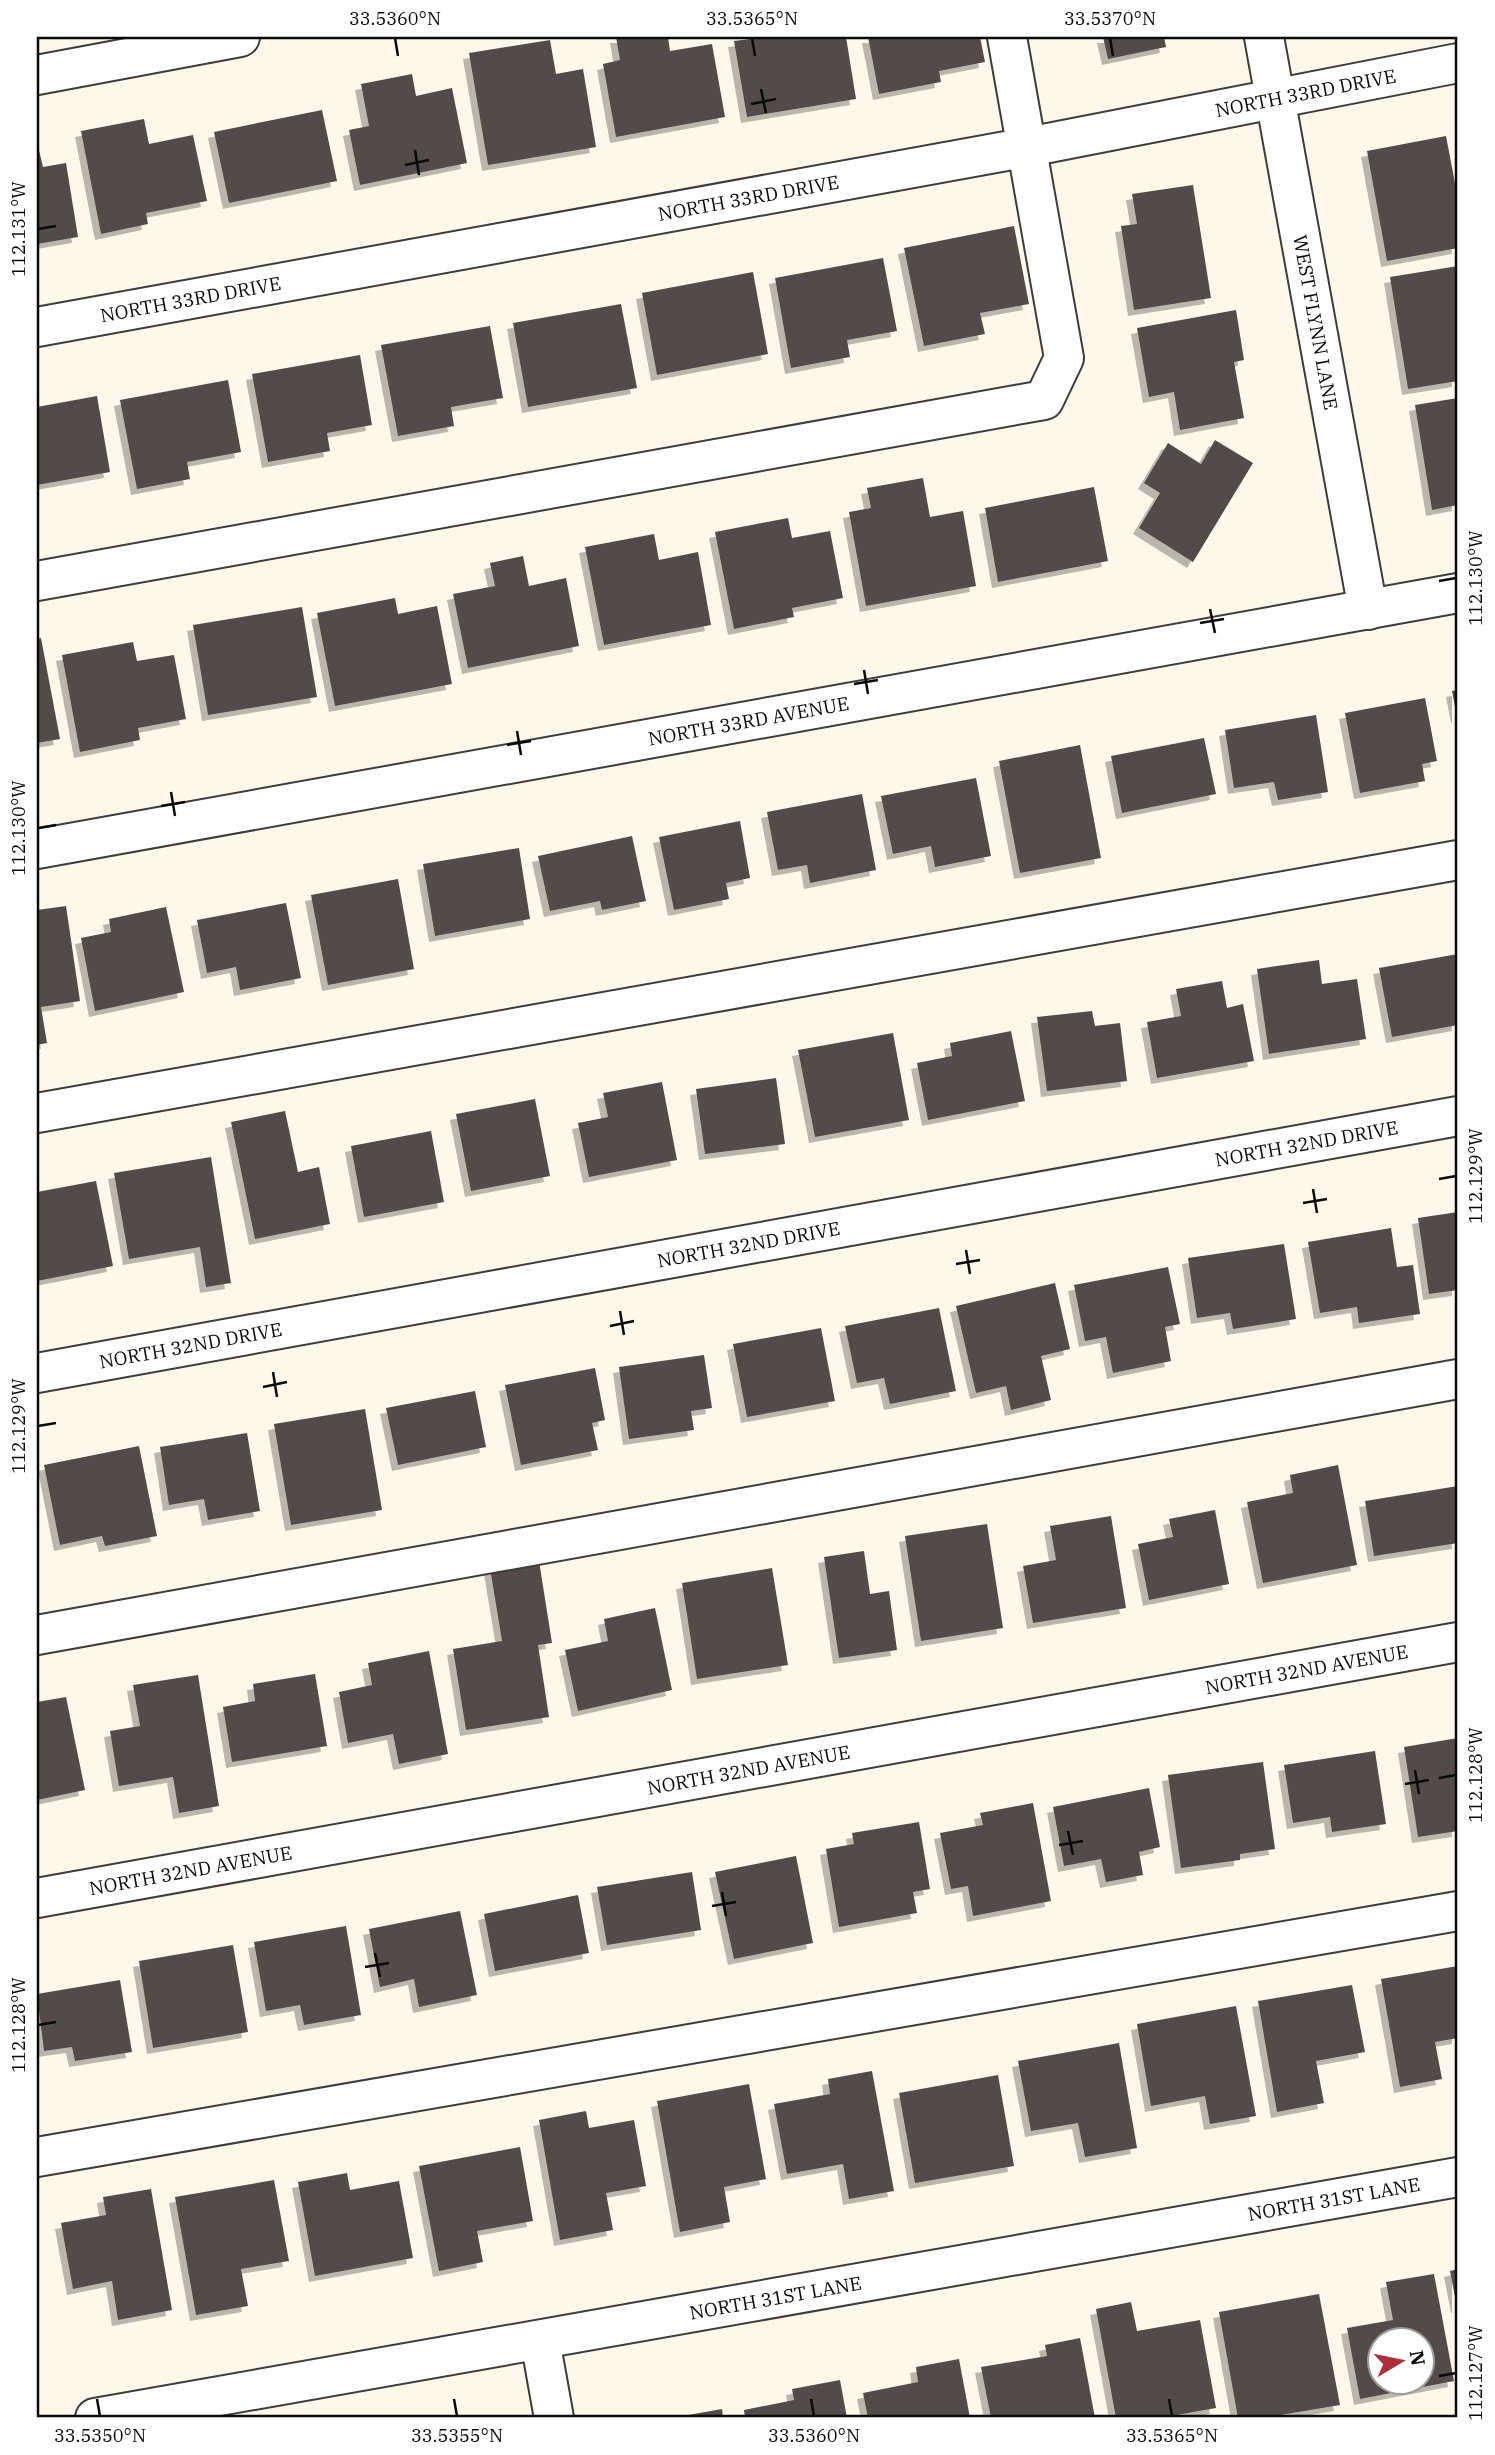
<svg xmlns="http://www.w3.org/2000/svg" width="1495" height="2455" font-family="'IBM Plex Serif',serif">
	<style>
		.building { fill: #524b48; fill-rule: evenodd; filter: url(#shadow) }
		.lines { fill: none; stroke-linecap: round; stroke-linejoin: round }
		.minor-casing { stroke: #3d3d3d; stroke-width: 42 }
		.minor { stroke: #fff; stroke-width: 38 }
		.ticks { fill: none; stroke: #0a0a0a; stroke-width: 2.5 }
		.labels { text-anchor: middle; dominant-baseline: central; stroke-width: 7; stroke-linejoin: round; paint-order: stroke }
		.street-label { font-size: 19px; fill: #0a0a0a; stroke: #fff }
		.neatline { fill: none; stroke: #0a0a0a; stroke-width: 2.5 }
		.ticks-label { font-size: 18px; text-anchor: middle; fill: #0a0a0a }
	</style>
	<defs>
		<filter id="shadow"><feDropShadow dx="-6" dy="6" stdDeviation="0" flood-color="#0004"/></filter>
	</defs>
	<rect width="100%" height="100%" fill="#fdf8e9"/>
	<g class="building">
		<path d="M616,37H668L670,51L712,44L725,117L616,137L603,64L620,60Z"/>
		<path d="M750,37H846L856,99L747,117L734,41L750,39Z"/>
		<path d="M868,37H980L985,62L939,71L941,82L879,94Z"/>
		<path d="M1103,37H1164L1166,47L1108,59Z"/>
		<path d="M550,40L556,74L583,69L596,147L488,165L469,53Z"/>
		<path d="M412,74L416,96L452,88L467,163L360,185L349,130L369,126L361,84Z"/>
		<path d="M322,110L337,181L229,203L214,132Z"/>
		<path d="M144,119L149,144L193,135L207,201L146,213L148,224L101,234L81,131Z"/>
		<path d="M1446,136L1458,199V248L1387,261L1367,151Z"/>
		<path d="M37,142L43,167L66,163L78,237L37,244Z"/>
		<path d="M1193,185L1211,298L1134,310L1121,226L1137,224L1132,194Z"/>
		<path d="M1014,226L1029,304L980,313L985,334L924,346L904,248Z"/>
		<path d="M883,258L897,331L847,340L850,357L791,368L775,278Z"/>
		<path d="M1458,266V381L1408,389L1390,277Z"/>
		<path d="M753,272L768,354L657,375L642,293Z"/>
		<path d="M621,304L637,388L528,407L513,323Z"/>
		<path d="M1236,310L1244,360L1234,362L1244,418L1180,430L1174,392L1149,397L1137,328Z"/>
		<path d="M490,326L503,398L451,407L454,426L398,436L381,345Z"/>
		<path d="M360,355L372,425L327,433L330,451L268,462L252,374Z"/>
		<path d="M228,380L241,452L187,462L190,479L137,489L120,400Z"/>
		<path d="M97,396L110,472L37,485V407Z"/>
		<path d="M1458,398V505L1432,510L1415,405Z"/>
		<path d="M1215,440L1253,463L1193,562L1139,528L1160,493L1144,483L1168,443L1201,464Z"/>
		<path d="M923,478L930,517L963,511L976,586L866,606L849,512L871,508L867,488Z"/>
		<path d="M1094,487L1108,561L998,582L985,508Z"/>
		<path d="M788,518L792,538L830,531L843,598L792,608L794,617L734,629L715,532Z"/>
		<path d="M654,534L659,560L698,552L711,625L604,645L585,547Z"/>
		<path d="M523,556L529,586L566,578L579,646L468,668L453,594L495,586L490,563Z"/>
		<path d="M395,598L398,614L437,606L452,684L335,706L317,613Z"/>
		<path d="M302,607L317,697L208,715L193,625Z"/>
		<path d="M41,638L60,739L37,743V639Z"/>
		<path d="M133,642L137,661L174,655L186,719L138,728L140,740L80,752L62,655Z"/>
		<path d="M1458,690V717H1457L1452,691Z"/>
		<path d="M1425,698L1437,761L1422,764L1425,781L1360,793L1345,713Z"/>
		<path d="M1316,715L1328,792L1278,800L1274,782L1234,788L1225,730Z"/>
		<path d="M1204,738L1216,794L1122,813L1111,756Z"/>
		<path d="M1080,745L1101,858L1020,873L999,761Z"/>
		<path d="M976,778L991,856L935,867L931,846L893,854L881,796Z"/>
		<path d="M862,794L876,870L810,883L807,865L778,870L767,812Z"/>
		<path d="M740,821L750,878L726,883L729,899L674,910L659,837Z"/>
		<path d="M632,836L646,901L602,910L600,901L550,911L538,856Z"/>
		<path d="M519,848L530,919L435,936L423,864Z"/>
		<path d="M398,879L414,969L328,985L311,895Z"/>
		<path d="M286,903L301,978L240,990L236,967L207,973L197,920Z"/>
		<path d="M66,906L80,1001L41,1007L47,1043L37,1045V910Z"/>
		<path d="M166,907L184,992L95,1011L81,938L111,932L109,919Z"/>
		<path d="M1458,954V1025L1392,1037L1379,968Z"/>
		<path d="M1319,960L1322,984L1357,979L1366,1039L1269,1054L1257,969Z"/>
		<path d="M1222,981L1227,1008L1243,1004L1254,1061L1157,1078L1147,1022L1181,1016L1176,989Z"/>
		<path d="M1092,1011L1095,1026L1120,1023L1127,1081L1047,1091L1037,1017Z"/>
		<path d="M1011,1031L1025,1101L928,1120L917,1063L952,1056L950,1043Z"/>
		<path d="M893,1033L909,1120L815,1137L798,1050Z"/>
		<path d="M776,1078L785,1144L705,1154L696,1089Z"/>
		<path d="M662,1082L677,1160L589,1177L578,1123L608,1117L603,1093Z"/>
		<path d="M535,1099L550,1176L471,1191L456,1114Z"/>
		<path d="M285,1111L298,1172L319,1167L330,1224L255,1239L231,1122Z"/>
		<path d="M431,1131L444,1202L364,1217L351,1146Z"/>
		<path d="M211,1157L231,1283L206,1287L200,1247L129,1259L114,1173Z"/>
		<path d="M96,1181L113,1266L37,1281V1221L39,1220L37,1192Z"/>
		<path d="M1458,1212V1290L1429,1294L1418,1218Z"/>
		<path d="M1391,1228L1397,1267L1413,1265L1420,1314L1359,1323L1357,1307L1320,1313L1308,1242Z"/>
		<path d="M1284,1244L1296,1319L1233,1329L1230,1313L1197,1318L1188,1258Z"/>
		<path d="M1168,1267L1180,1324L1165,1327L1171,1361L1113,1373L1106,1337L1085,1341L1074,1285Z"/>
		<path d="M1055,1283L1070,1349L1041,1356L1051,1400L1011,1410L1006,1386L976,1393L956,1306Z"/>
		<path d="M939,1308L956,1391L890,1404L884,1378L857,1383L845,1326Z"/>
		<path d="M821,1328L835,1401L747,1417L733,1344Z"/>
		<path d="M704,1355L712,1408L691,1411L694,1430L629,1439L619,1367Z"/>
		<path d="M595,1368L605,1420L592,1423L598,1450L521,1465L505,1385Z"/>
		<path d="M475,1391L486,1447L398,1465L386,1408Z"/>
		<path d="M365,1409L382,1510L291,1525L274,1424Z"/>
		<path d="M247,1433L260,1511L208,1520L204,1499L169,1505L160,1447Z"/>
		<path d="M139,1446L157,1536L105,1546L102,1536L60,1545L44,1465Z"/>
		<path d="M1338,1465L1357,1565L1263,1583L1247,1502L1293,1493L1290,1475Z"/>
		<path d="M1458,1486V1543L1374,1556L1365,1501Z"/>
		<path d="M1215,1510L1229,1584L1149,1600L1138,1544L1173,1537L1169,1519Z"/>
		<path d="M1111,1516L1126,1608L1033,1623L1023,1566L1056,1560L1050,1526Z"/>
		<path d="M987,1524L1003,1628L921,1641L905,1536Z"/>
		<path d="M864,1551L870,1594L889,1591L897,1650L839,1658L824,1557Z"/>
		<path d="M539,1561L552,1643L538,1645L549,1717L466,1730L453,1649L502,1641L490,1568Z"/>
		<path d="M772,1568L788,1665L697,1679L682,1583Z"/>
		<path d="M655,1608L672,1690L578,1711L565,1650L608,1641L604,1619Z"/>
		<path d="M429,1651L448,1754L399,1764L393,1734L348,1743L339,1692L372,1685L368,1663Z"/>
		<path d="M315,1674L327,1746L232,1762L223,1707L255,1701L253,1684Z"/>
		<path d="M198,1675L219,1806L179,1813L173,1777L119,1786L110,1731L140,1726L133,1685Z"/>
		<path d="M66,1697L85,1790L37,1800V1702Z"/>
		<path d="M1458,1738V1831L1418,1837L1404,1747Z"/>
		<path d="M1375,1751L1386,1824L1332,1832L1330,1817L1293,1823L1284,1765Z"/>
		<path d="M1263,1762L1275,1849L1240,1854V1860L1181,1868L1168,1775Z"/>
		<path d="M1149,1788L1160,1847L1139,1852L1143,1875L1106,1882L1101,1859L1064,1866L1053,1807Z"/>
		<path d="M1033,1803L1051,1901L973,1916L968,1886L951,1889L940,1833L983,1825L980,1813Z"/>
		<path d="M919,1822L930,1889L913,1892L917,1913L839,1927L826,1849L854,1844L852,1833Z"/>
		<path d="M796,1856L813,1943L734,1959L715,1872Z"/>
		<path d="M692,1872L701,1930L607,1945L597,1887Z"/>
		<path d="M578,1895L589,1953L495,1971L484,1914Z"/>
		<path d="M460,1911L477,1995L419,2007L414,1979L380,1987L369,1929Z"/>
		<path d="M346,1926L361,2015L304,2025L300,2005L266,2011L254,1942Z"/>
		<path d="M233,1945L248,2032L153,2048L139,1961Z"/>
		<path d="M1458,1966V2038L1435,2042L1442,2079L1400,2087L1381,1979Z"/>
		<path d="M120,1980L132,2052L75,2061L72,2047L44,2051L37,1994Z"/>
		<path d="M1352,1985L1365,2052L1316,2061L1324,2103L1277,2112L1258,2001Z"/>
		<path d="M1236,2006L1256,2116L1210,2124L1205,2096L1151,2106L1137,2024Z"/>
		<path d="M1119,2043L1137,2148L1085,2157L1078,2123L1031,2131L1018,2061Z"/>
		<path d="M872,2071L894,2191L849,2199L843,2164L787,2174L774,2104L830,2094L828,2079Z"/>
		<path d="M998,2075L1014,2166L915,2183L899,2093Z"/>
		<path d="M749,2084L766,2179L724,2187L730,2222L680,2232L657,2101Z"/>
		<path d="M586,2111L589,2128L634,2120L646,2186L606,2193L613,2230L560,2240L539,2120Z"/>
		<path d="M520,2147L533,2221L477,2231L483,2262L439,2271L419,2166Z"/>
		<path d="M347,2173L350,2190L399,2181L413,2258L315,2276L298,2182Z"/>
		<path d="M274,2180L289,2261L241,2269L248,2306L196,2315L175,2197Z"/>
		<path d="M151,2189L172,2310L118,2320L112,2281L73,2289L61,2223L106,2215L103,2197Z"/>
		<path d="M1458,2269V2307H1457L1450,2271Z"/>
		<path d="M1434,2274L1454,2381L1360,2399L1347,2328L1393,2320L1386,2282ZM1380,2340H1422V2382H1380Z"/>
		<path d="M1319,2294L1340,2405L1262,2418H1238L1219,2312Z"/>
		<path d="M1131,2302L1137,2331L1200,2320L1216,2408L1160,2418H1116L1096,2309Z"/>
		<path d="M1080,2338L1095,2418H991L981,2367L1047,2356L1045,2345Z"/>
		<path d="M959,2359L970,2418H868L863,2393L918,2382L916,2367Z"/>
		<path d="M840,2380L847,2418H745L744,2410L794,2400L792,2389Z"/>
		<path d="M722,2409L723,2418H677V2417Z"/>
	</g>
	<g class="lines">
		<g class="minor-casing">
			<g id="minor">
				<path id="s1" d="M1264,37L1368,610"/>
				<path d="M37,75L240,37"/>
				<path id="s2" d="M37,327L1028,147L1458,63"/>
				<path d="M37,581L1044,400L1064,358L1007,37"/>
				<path id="s3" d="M37,849L1458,593"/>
				<path d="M37,1113L1458,860"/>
				<path id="s4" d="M37,1373L1458,1116"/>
				<path d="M37,1635L1458,1379"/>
				<path id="s5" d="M37,1898L1458,1642"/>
				<path d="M37,2157L1458,1911"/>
				<path d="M540,2340L554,2418"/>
				<path id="s6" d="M95,2418L1458,2177"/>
			</g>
		</g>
		<use href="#minor" class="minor"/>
	</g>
	<path class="ticks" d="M395,38L398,56M752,38L755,56M1110,38L1113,56M761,89L766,113M751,104L776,99M415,150L419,175M405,165L429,160M38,229L56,226M1439,581L1456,578M1210,609L1215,633M1200,623L1224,619M864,670L868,694M854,684L878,680M517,731L521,755M507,745L531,741M171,792L175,816M161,806L185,802M38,828L56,825M1439,1179L1456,1176M1313,1189L1317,1213M1303,1203L1327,1199M966,1250L970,1274M956,1264L980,1260M620,1311L624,1335M610,1326L634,1321M273,1372L277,1397M263,1387L287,1382M38,1426L56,1423M1415,1770L1419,1794M1439,1778L1456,1775M1405,1784L1429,1780M1068,1831L1073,1855M1059,1845L1083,1841M722,1892L726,1916M712,1906L736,1902M375,1953L380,1977M365,1967L389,1963M38,2025L56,2022M1439,2376L1456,2373M97,2399L100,2416M454,2399L457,2416M811,2399L814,2416M1169,2399L1172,2416"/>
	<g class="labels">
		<g class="street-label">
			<text stroke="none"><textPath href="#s2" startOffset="1290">NORTH 33RD DRIVE</textPath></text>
			<text stroke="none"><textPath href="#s2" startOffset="723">NORTH 33RD DRIVE</textPath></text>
			<text stroke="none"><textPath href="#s2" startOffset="156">NORTH 33RD DRIVE</textPath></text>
			<text stroke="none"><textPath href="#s1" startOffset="290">WEST FLYNN LANE</textPath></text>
			<text stroke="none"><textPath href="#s3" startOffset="723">NORTH 33RD AVENUE</textPath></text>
			<text stroke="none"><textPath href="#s4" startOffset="1290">NORTH 32ND DRIVE</textPath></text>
			<text stroke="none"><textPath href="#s4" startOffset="723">NORTH 32ND DRIVE</textPath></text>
			<text stroke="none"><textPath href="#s4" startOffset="156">NORTH 32ND DRIVE</textPath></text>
			<text stroke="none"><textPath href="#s5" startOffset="1290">NORTH 32ND AVENUE</textPath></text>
			<text stroke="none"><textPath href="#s5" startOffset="723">NORTH 32ND AVENUE</textPath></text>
			<text stroke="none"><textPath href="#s5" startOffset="156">NORTH 32ND AVENUE</textPath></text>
			<text stroke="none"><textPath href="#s6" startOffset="1258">NORTH 31ST LANE</textPath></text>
			<text stroke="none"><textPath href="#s6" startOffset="691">NORTH 31ST LANE</textPath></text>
		</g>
	</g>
	<rect width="1495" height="2455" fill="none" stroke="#ffffff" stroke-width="77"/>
	<g transform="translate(1401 2361) rotate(80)"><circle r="33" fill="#ffffff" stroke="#9d9d9d" stroke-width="2"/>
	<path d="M0-5L12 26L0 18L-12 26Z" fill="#af2e3c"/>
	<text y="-10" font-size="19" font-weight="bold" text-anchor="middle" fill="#0a0a0a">N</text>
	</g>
	<rect x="38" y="38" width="1418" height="2378" class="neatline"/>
	<g class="ticks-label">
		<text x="395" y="25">33.5360°N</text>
		<text x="752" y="25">33.5365°N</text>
		<text x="1110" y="25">33.5370°N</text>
		<text transform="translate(19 229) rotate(-90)" y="6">112.131°W</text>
		<text transform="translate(1476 578) rotate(-90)" y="6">112.130°W</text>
		<text transform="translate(19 828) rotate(-90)" y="6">112.130°W</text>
		<text transform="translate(1476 1176) rotate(-90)" y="6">112.129°W</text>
		<text transform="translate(19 1426) rotate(-90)" y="6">112.129°W</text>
		<text transform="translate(1476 1775) rotate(-90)" y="6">112.128°W</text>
		<text transform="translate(19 2025) rotate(-90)" y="6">112.128°W</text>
		<text transform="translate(1476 2373) rotate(-90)" y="6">112.127°W</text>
		<text x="100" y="2442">33.5350°N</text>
		<text x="457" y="2442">33.5355°N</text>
		<text x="814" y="2442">33.5360°N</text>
		<text x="1172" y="2442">33.5365°N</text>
	</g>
</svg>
